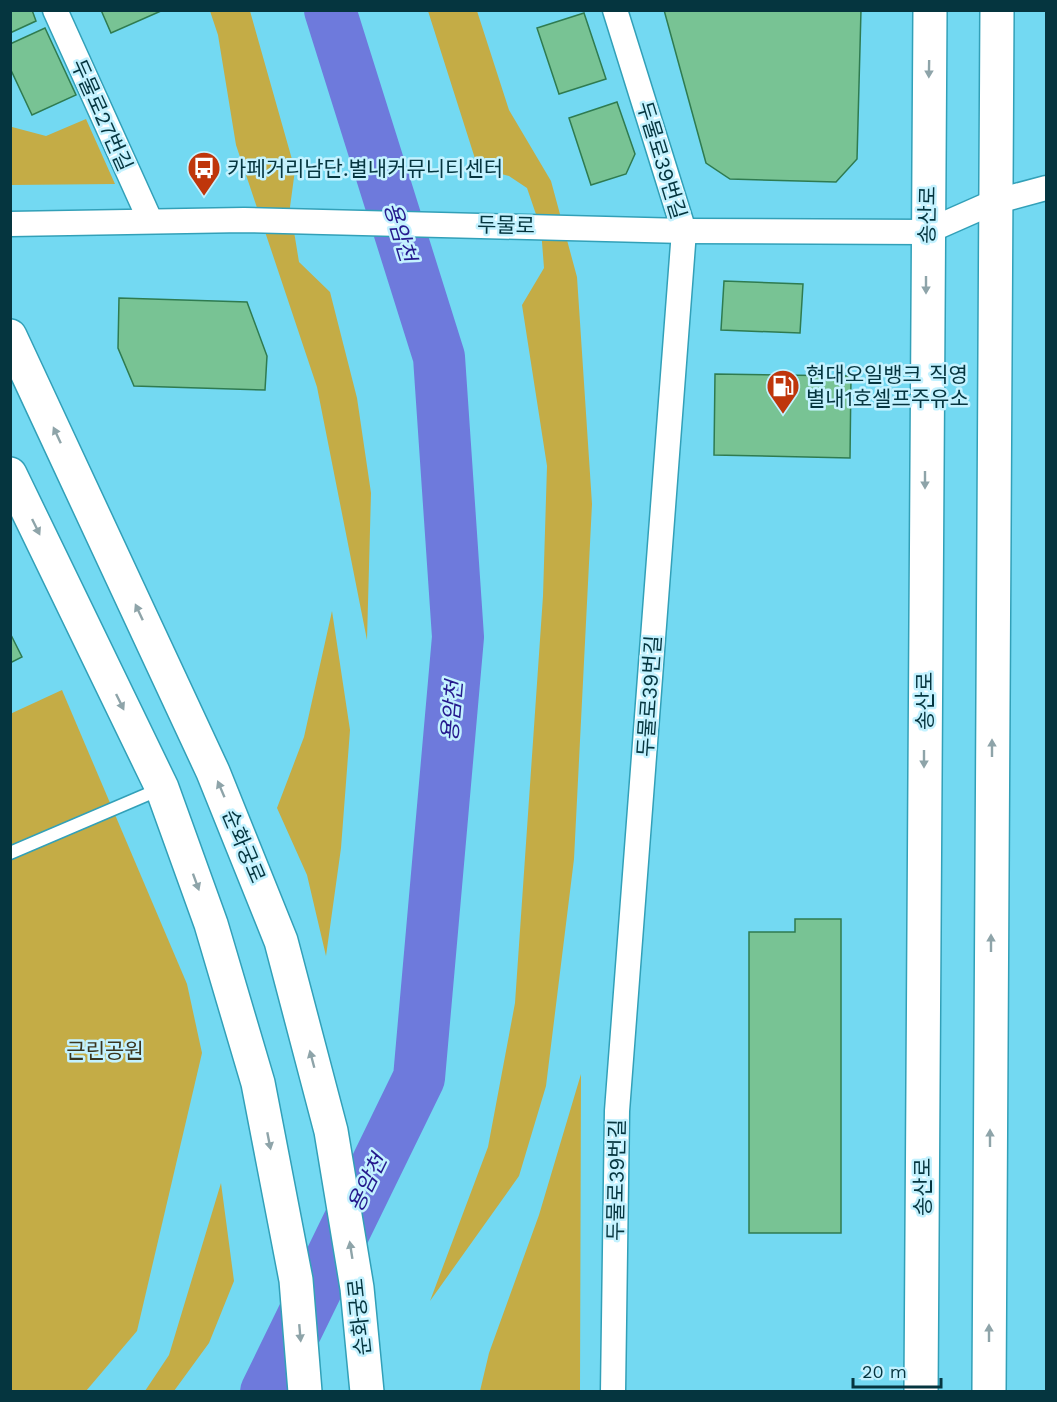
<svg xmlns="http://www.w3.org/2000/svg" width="1057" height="1402" font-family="'Work Sans','Noto Sans KR',sans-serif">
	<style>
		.green { fill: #c4ac46 }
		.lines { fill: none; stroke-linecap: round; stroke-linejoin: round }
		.river { stroke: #6e7adc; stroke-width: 52 }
		.building { fill: #78c394; stroke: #2f7b50; stroke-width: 1.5 }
		.lane-casing { stroke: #32a0b8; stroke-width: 15 }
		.street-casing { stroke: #32a0b8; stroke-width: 27 }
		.secondary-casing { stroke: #32a0b8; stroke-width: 36 }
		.lane { stroke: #fff; stroke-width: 12 }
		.street { stroke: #fff; stroke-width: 24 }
		.secondary { stroke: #fff; stroke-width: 33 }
		.oneway { fill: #8ea4a9 }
		.labels { text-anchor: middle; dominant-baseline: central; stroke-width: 5; stroke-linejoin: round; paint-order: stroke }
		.street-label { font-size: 21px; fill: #05353f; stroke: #c4f2ff }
		.poi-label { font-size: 21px; fill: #05353f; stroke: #c4f2ff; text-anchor: start }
		.park-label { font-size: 21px; fill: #3a351f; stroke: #c4f2ff }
		.water-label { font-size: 22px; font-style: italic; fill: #25198d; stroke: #c4f2ff }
	</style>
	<rect width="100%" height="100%" fill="#73d9f2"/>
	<g class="green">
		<path d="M210,11H250L295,170L290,207L299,262L330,292L357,398L371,493L367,640L317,387L236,145L218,35Z"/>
		<path d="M428,11H477L509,110L551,181L577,277L592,504L574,859L546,1086L519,1176L430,1301L488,1147L515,1003L543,596L547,466L522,305L544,268L541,229L527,188L509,176L478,168Z"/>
		<path d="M86,119L115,184L11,185V125L12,127L46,136Z"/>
		<path d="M332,611L350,730L341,848L326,956L307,875L277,808L304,737Z"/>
		<path d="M62,690L187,984L202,1053L137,1331L86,1391H11L10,714Z"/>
		<path d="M581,1074L580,1391H480L489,1353L539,1215Z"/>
		<path d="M221,1183L234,1281L209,1343L174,1391H145L169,1355Z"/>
	</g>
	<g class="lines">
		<path class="river" d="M266,1392L419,1078L458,637L439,357L330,10"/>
	</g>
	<g class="building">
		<path d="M10,10H32L36,21L10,33Z"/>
		<path d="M101,10H161V11L111,33Z"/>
		<path d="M664,10H861L857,159L836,182L730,179L706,163Z"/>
		<path d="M584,13L606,79L559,94L537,28Z"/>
		<path d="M45,28L76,95L32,115L10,68V44Z"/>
		<path d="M617,102L635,154L626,174L591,185L569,118Z"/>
		<path d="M724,281L803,284L800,333L721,330Z"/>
		<path d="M119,298L247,302L267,356L265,390L134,386L118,348Z"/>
		<path d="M715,374L851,376L850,458L714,455Z"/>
		<path d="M10,633L22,657L10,663Z"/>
		<path d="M795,919H841V1233H749V932H795Z"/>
	</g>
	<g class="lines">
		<g class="lane-casing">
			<path id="lane" d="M10,853L160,789"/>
		</g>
		<g class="street-casing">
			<g id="street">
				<path d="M55,10L150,220"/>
				<path d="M10,224L244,220L684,231L926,232L994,202L1046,188"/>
				<path d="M613,1392L617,1111L684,231L615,10"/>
			</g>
		</g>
		<g class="secondary-casing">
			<g id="secondary">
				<path d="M10,336L213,772L281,941L331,1131L357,1288L367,1392"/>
				<path d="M10,474L162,788L211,924L258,1083L296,1280L305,1392"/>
				<path d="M921,1392L930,10"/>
				<path d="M989,1392L997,10"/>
			</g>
		</g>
		<use href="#lane" class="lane"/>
		<use href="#street" class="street"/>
		<use href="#secondary" class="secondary"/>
	</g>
	<defs><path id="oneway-solid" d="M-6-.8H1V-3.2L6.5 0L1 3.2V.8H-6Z" transform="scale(1.5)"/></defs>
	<g class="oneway">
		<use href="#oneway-solid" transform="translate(929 69) rotate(91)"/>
		<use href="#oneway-solid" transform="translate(926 285) rotate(90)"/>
		<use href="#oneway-solid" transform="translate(57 435) rotate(-115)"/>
		<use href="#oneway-solid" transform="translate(925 480) rotate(90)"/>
		<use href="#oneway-solid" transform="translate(36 527) rotate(64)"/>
		<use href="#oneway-solid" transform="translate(139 612) rotate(-115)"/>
		<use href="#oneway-solid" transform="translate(120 702) rotate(64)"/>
		<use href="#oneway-solid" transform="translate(992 748) rotate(-90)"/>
		<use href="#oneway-solid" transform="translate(924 759) rotate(90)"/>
		<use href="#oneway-solid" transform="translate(221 789) rotate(-113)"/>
		<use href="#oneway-solid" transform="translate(196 882) rotate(70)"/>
		<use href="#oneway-solid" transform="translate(991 943) rotate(-90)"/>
		<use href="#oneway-solid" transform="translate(312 1059) rotate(-105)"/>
		<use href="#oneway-solid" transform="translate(990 1138) rotate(-90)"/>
		<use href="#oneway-solid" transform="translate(269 1141) rotate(79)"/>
		<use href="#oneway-solid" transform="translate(351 1250) rotate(-99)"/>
		<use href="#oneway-solid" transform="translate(300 1333) rotate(85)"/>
		<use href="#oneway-solid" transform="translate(989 1333) rotate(-90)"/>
	</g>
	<defs>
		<g id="bus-pin" transform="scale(1.725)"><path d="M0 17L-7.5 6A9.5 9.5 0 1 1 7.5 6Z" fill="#bf360b" stroke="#c4f2ff"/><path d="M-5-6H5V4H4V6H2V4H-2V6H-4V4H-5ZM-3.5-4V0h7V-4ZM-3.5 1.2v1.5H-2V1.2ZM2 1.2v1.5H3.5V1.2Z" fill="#fff"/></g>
		<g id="fuel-pin" transform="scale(1.725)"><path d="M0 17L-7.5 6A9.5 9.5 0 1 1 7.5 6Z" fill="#bf360b" stroke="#c4f2ff"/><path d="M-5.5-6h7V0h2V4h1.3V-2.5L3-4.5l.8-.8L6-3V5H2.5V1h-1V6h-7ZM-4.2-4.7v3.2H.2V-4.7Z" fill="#fff"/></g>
	</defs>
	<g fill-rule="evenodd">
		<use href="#bus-pin" x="204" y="168"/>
		<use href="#fuel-pin" x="783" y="386"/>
	</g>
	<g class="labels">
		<g class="street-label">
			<text transform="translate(102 115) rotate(66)">두물로27번길</text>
			<text transform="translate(662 160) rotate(73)">두물로39번길</text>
			<text transform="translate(927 215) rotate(-89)">송산로</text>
			<text transform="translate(506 225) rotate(1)">두물로</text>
			<text transform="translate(649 696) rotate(-86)">두물로39번길</text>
			<text transform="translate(924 701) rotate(-90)">송산로</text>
			<text transform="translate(244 846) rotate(67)">순화궁로</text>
			<text transform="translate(616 1180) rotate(-89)">두물로39번길</text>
			<text transform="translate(922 1187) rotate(-90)">송산로</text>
			<text transform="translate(359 1317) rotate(-96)">순화궁로</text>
		</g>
		<g class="poi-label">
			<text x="227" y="168">카페거리남단.별내커뮤니티센터</text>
			<text x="806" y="374">현대오일뱅크 직영<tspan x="806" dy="24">별내1호셀프주유소</tspan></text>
		</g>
		<g class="park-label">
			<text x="105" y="1050">근린공원</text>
		</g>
		<g class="water-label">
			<text transform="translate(400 232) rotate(73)">용암천</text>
			<text transform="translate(452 711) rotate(-85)">용암천</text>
			<text transform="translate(367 1183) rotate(-64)">용암천</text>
		</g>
	</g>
	<rect width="1057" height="1402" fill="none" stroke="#05353f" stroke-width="24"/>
	<path d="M853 1378v9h88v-9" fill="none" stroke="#05353f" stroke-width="3"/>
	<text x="862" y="1378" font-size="18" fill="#05353f" stroke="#c4f2ff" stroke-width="4.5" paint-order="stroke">20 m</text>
</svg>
